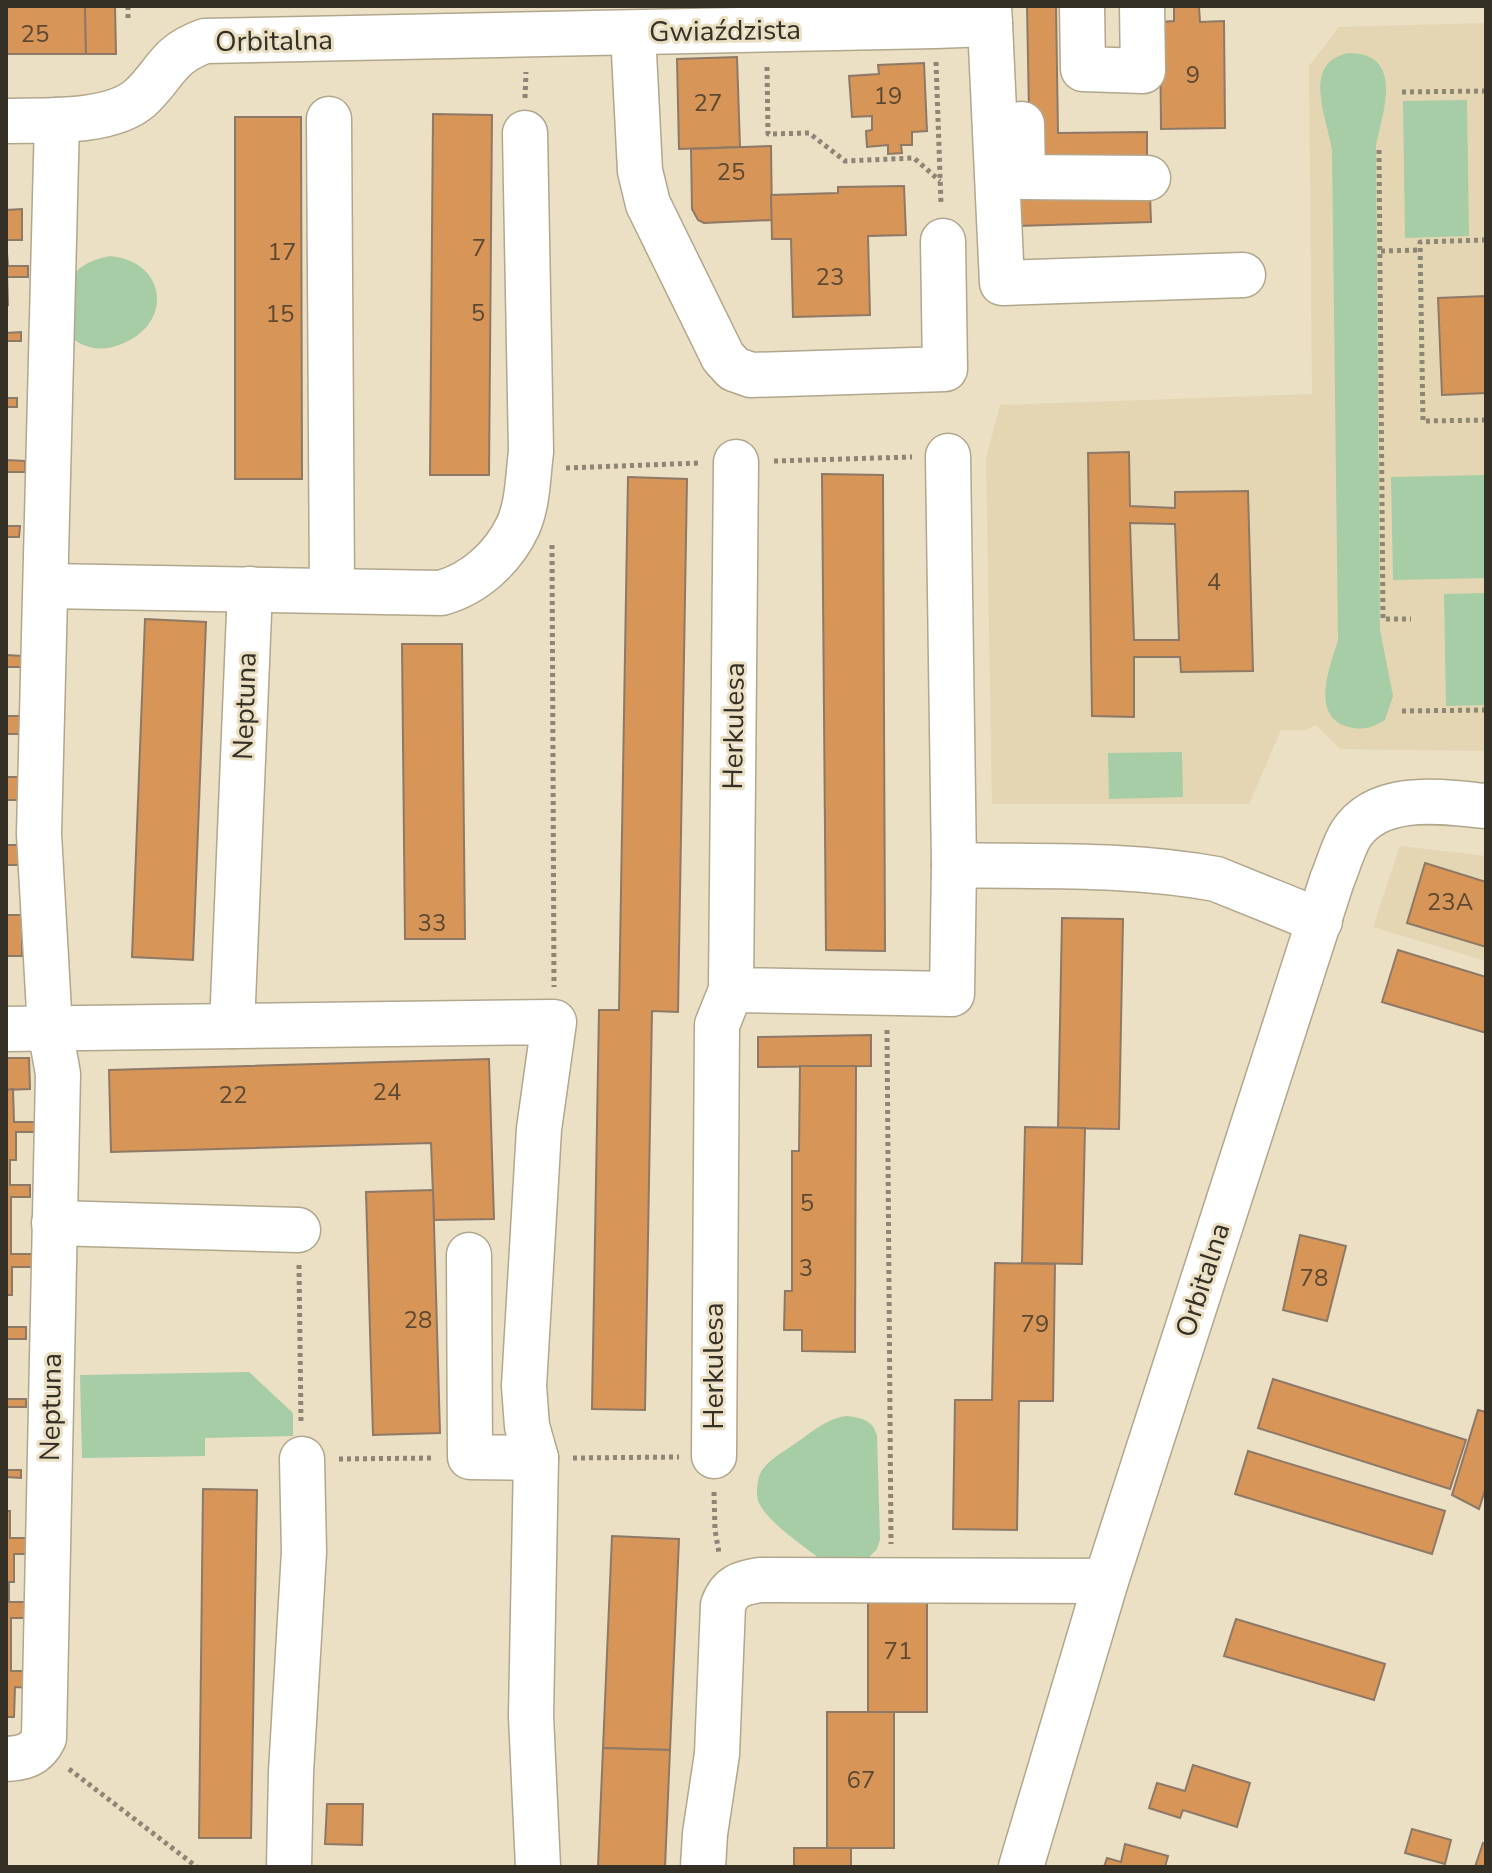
<svg xmlns="http://www.w3.org/2000/svg" width="1492" height="1873" font-family="'Nunito Sans',sans-serif">
	<style>
		.built { fill: #e4d6b3 }
		.green { fill: #a6cda5 }
		.building { fill: #d79558; stroke: #8e7967; stroke-width: 2; fill-rule: evenodd }
		.lines { fill: none; stroke-linecap: round; stroke-linejoin: round }
		.minor-casing { stroke: #b1a78d; stroke-width: 47 }
		.path { stroke: #8e8674; stroke-width: 5; stroke-dasharray: 4 4; stroke-linecap: butt }
		.minor { stroke: #fff; stroke-width: 44 }
		.labels { text-anchor: middle; dominant-baseline: central; stroke-width: 6; stroke-linejoin: round; paint-order: stroke }
		.number-label { font-size: 24px; fill: #5d4932 }
		.street-label { font-size: 28px; fill: #343026; stroke: #ebdfc4 }
	</style>
	<rect width="100%" height="100%" fill="#ebdfc4"/>
	<g class="built">
		<path d="M1486,23V751L1340,749L1316,725L1306,730H1281L1249,804H992L986,459L1000,405L1312,394L1309,66L1339,27Z"/>
		<path d="M1400,846L1486,856V961L1373,927Z"/>
	</g>
	<g class="green">
		<path d="M1348,53C1405,53 1383,111 1376,145L1380,630L1393,696L1385,720C1373,727 1363,731 1349,727C1309,717 1330,666 1338,640L1332,151C1328,119 1300,64 1348,53Z"/>
		<path d="M1467,100L1469,236L1405,238L1403,101Z"/>
		<path d="M110,256C167,261 175,325 119,345C94,354 77,345 59,327C65,288 65,265 110,256Z"/>
		<path d="M1486,475V578L1393,580L1391,477Z"/>
		<path d="M1486,593V705L1446,706L1444,594Z"/>
		<path d="M1182,752L1183,797L1109,799L1108,753Z"/>
		<path d="M249,1372L293,1413V1436L205,1438V1456L82,1458L80,1375Z"/>
		<path d="M847,1416C863,1418 872,1420 877,1435L880,1539L877,1549L866,1560L825,1563C807,1548 771,1525 760,1505C755,1497 757,1482 760,1474C766,1461 782,1453 793,1445C810,1434 826,1418 847,1416Z"/>
	</g>
	<g class="building">
		<path d="M6,6H85L86,54H6Z"/>
		<path d="M85,6H115L116,54H86Z"/>
		<path d="M1027,6H1056L1058,133L1147,132V161L1030,163Z"/>
		<path d="M1174,7H1199L1200,22L1224,21L1225,128L1161,129L1160,22L1174,21Z"/>
		<path d="M737,57L740,147L679,149L677,59Z"/>
		<path d="M924,63L927,131L912,132V145H901L902,153L888,154V145L867,147L866,131L872,130V116L852,117L849,76L879,74L878,65Z"/>
		<path d="M433,114L492,115L489,475H430Z"/>
		<path d="M235,117H301L302,479H235Z"/>
		<path d="M771,146L772,220L704,223L698,220L692,209L691,149Z"/>
		<path d="M904,186L906,235L868,236L870,315L793,317L791,239H772L771,195L838,193V187Z"/>
		<path d="M1150,195L1151,222L1017,226L1016,199Z"/>
		<path d="M22,209V240H6V210Z"/>
		<path d="M6,240L8,266H28V277H7L8,306Z"/>
		<path d="M1486,296V393L1442,395L1438,298Z"/>
		<path d="M21,332V341H6V333Z"/>
		<rect x="6" y="398" width="11" height="9"/>
		<path d="M1129,452L1130,506L1175,508V492L1248,491L1253,671L1181,672L1180,657H1134V717L1092,716L1088,453ZM1130,523L1175,524L1179,640H1134Z"/>
		<path d="M6,460L25,461V472H6Z"/>
		<path d="M822,474L883,475L885,951L826,950Z"/>
		<path d="M628,477L687,479L678,1012L652,1011L645,1410L592,1409L599,1010H619Z"/>
		<path d="M6,526H20L19,537H6Z"/>
		<path d="M145,619L206,622L193,960L132,957Z"/>
		<path d="M402,644H462L465,939H405Z"/>
		<path d="M6,655L23,656L24,667H6Z"/>
		<path d="M6,716H21L22,734H6Z"/>
		<path d="M6,777H21L20,800H6Z"/>
		<rect x="6" y="845" width="19" height="20"/>
		<path d="M1425,863L1486,882V947L1407,923Z"/>
		<rect x="6" y="915" width="16" height="41"/>
		<path d="M1062,918L1123,919L1119,1129L1058,1128Z"/>
		<path d="M1398,950L1486,977V1033L1382,1002Z"/>
		<path d="M871,1035V1066L758,1067V1037Z"/>
		<path d="M6,1058H29L30,1089L6,1090Z"/>
		<path d="M489,1059L494,1219L434,1220L431,1143L111,1152L109,1070Z"/>
		<path d="M800,1066H856L855,1352L802,1351V1330H784L785,1291H792V1151H799Z"/>
		<path d="M13,1089L14,1122H35V1132H16V1160H10V1185H30V1197H11V1254H32V1267H12V1295H7V1327H26V1339H6V1399H26V1407H7V1435H6V1090Z"/>
		<path d="M1025,1127L1085,1128L1082,1264L1022,1263Z"/>
		<path d="M433,1190L440,1433L373,1435L366,1192Z"/>
		<path d="M1300,1235L1346,1246L1327,1321L1283,1310Z"/>
		<path d="M995,1263L1055,1264L1053,1401H1019L1017,1530L953,1529L955,1400H992Z"/>
		<path d="M1273,1379L1466,1440L1450,1489L1258,1428Z"/>
		<path d="M1478,1410L1486,1412V1487L1479,1509L1452,1495Z"/>
		<path d="M1248,1451L1445,1511L1432,1554L1235,1494Z"/>
		<path d="M6,1470H21V1478L6,1477Z"/>
		<path d="M203,1489L257,1490L251,1838H199Z"/>
		<path d="M6,1511H10V1538H32V1554H14V1582H9V1602H29V1618H11V1671H32V1688L15,1687L14,1717H6Z"/>
		<path d="M612,1536L679,1539L670,1750L603,1748Z"/>
		<rect x="868" y="1590" width="59" height="122"/>
		<path d="M1236,1619L1385,1664L1374,1700L1224,1656Z"/>
		<rect x="827" y="1712" width="67" height="136"/>
		<path d="M603,1748L670,1750L665,1867H598Z"/>
		<path d="M1193,1765L1250,1783L1237,1827L1183,1810L1180,1818L1149,1808L1157,1783L1185,1791Z"/>
		<path d="M327,1804H363L362,1845L325,1844Z"/>
		<path d="M1412,1829L1451,1840L1445,1864L1405,1853Z"/>
		<path d="M1483,1843L1486,1844V1867H1475Z"/>
		<path d="M1125,1844L1168,1856L1165,1867H1104L1107,1858L1121,1862Z"/>
		<rect x="794" y="1848" width="57" height="19"/>
	</g>
	<g class="lines">
		<g class="minor-casing">
			<g id="minor">
				<path d="M1082,6L1083,69L1143,71L1142,6"/>
				<path d="M990,24L1002,283L1243,275"/>
				<path d="M633,33L640,171L648,204L723,357L734,369L751,375L945,369L943,241"/>
				<path d="M329,119L332,590"/>
				<path d="M6,121C44,120 111,124 140,98C167,73 166,55 205,41L935,26L990,24L989,6"/>
				<path d="M1022,124L1023,177L1148,178"/>
				<path d="M948,456L954,865"/>
				<path d="M736,462L731,990L952,994L954,865C1041,867 1130,863 1216,879L1320,921"/>
				<path d="M47,586L441,593C474,584 503,558 518,526C528,504 528,475 531,452L525,133"/>
				<path d="M232,1026L250,589"/>
				<path d="M6,1029L554,1022L539,1129L524,1386L527,1426L536,1458L531,1716L538,1867"/>
				<path d="M54,1223L298,1230"/>
				<path d="M469,1255L470,1457L536,1458"/>
				<path d="M714,1456L717,1025L731,990"/>
				<path d="M6,1759C24,1758 36,1755 44,1738L58,1074L50,1029L39,834L57,120"/>
				<path d="M289,1867L291,1772L304,1552L302,1459"/>
				<path d="M703,1867L705,1834L717,1754L723,1605C730,1586 741,1583 760,1580L1106,1581"/>
				<path d="M1021,1867L1106,1581L1332,880C1338,866 1343,847 1351,834C1379,791 1443,802 1486,806"/>
			</g>
		</g>
		<g class="path">
			<path d="M128,6V22"/>
			<path d="M936,62L941,204"/>
			<path d="M767,67L768,134L809,133L845,161L914,158L940,181"/>
			<path d="M1402,92L1486,91"/>
			<path d="M525,98L526,72"/>
			<path d="M1379,150L1383,619H1411"/>
			<path d="M1486,240L1420,242L1423,421L1486,420"/>
			<path d="M1381,251L1420,250"/>
			<path d="M774,461L912,457"/>
			<path d="M566,468L700,463"/>
			<path d="M552,545L554,987"/>
			<path d="M1402,711L1486,710"/>
			<path d="M887,1030L891,1544"/>
			<path d="M299,1265L301,1423"/>
			<path d="M573,1458L679,1457"/>
			<path d="M339,1459L433,1458"/>
			<path d="M714,1492L715,1530L719,1553"/>
			<path d="M69,1769L197,1867"/>
		</g>
		<use href="#minor" class="minor"/>
	</g>
	<g class="labels">
		<g class="number-label">
			<text x="35" y="34">25</text>
			<text x="1193" y="75">9</text>
			<text x="888" y="96">19</text>
			<text x="708" y="103">27</text>
			<text x="731" y="172">25</text>
			<text x="479" y="248">7</text>
			<text x="282" y="252">17</text>
			<text x="830" y="277">23</text>
			<text x="478" y="313">5</text>
			<text x="280" y="314">15</text>
			<text x="1214" y="582">4</text>
			<text x="1450" y="902">23A</text>
			<text x="432" y="923">33</text>
			<text x="387" y="1092">24</text>
			<text x="233" y="1095">22</text>
			<text x="807" y="1203">5</text>
			<text x="806" y="1268">3</text>
			<text x="1314" y="1278">78</text>
			<text x="418" y="1320">28</text>
			<text x="1035" y="1324">79</text>
			<text x="898" y="1651">71</text>
			<text x="861" y="1780">67</text>
		</g>
		<g class="street-label">
			<text transform="translate(725 31) rotate(-1)">Gwiaździsta</text>
			<text transform="translate(274 41) rotate(-1)">Orbitalna</text>
			<text transform="translate(245 706) rotate(-88)">Neptuna</text>
			<text transform="translate(734 726) rotate(-89)">Herkulesa</text>
			<text transform="translate(1203 1280) rotate(-72)">Orbitalna</text>
			<text transform="translate(714 1366) rotate(-90)">Herkulesa</text>
			<text transform="translate(51 1407) rotate(-89)">Neptuna</text>
		</g>
	</g>
	<rect width="1492" height="1873" fill="none" stroke="#343026" stroke-width="16"/>
</svg>
